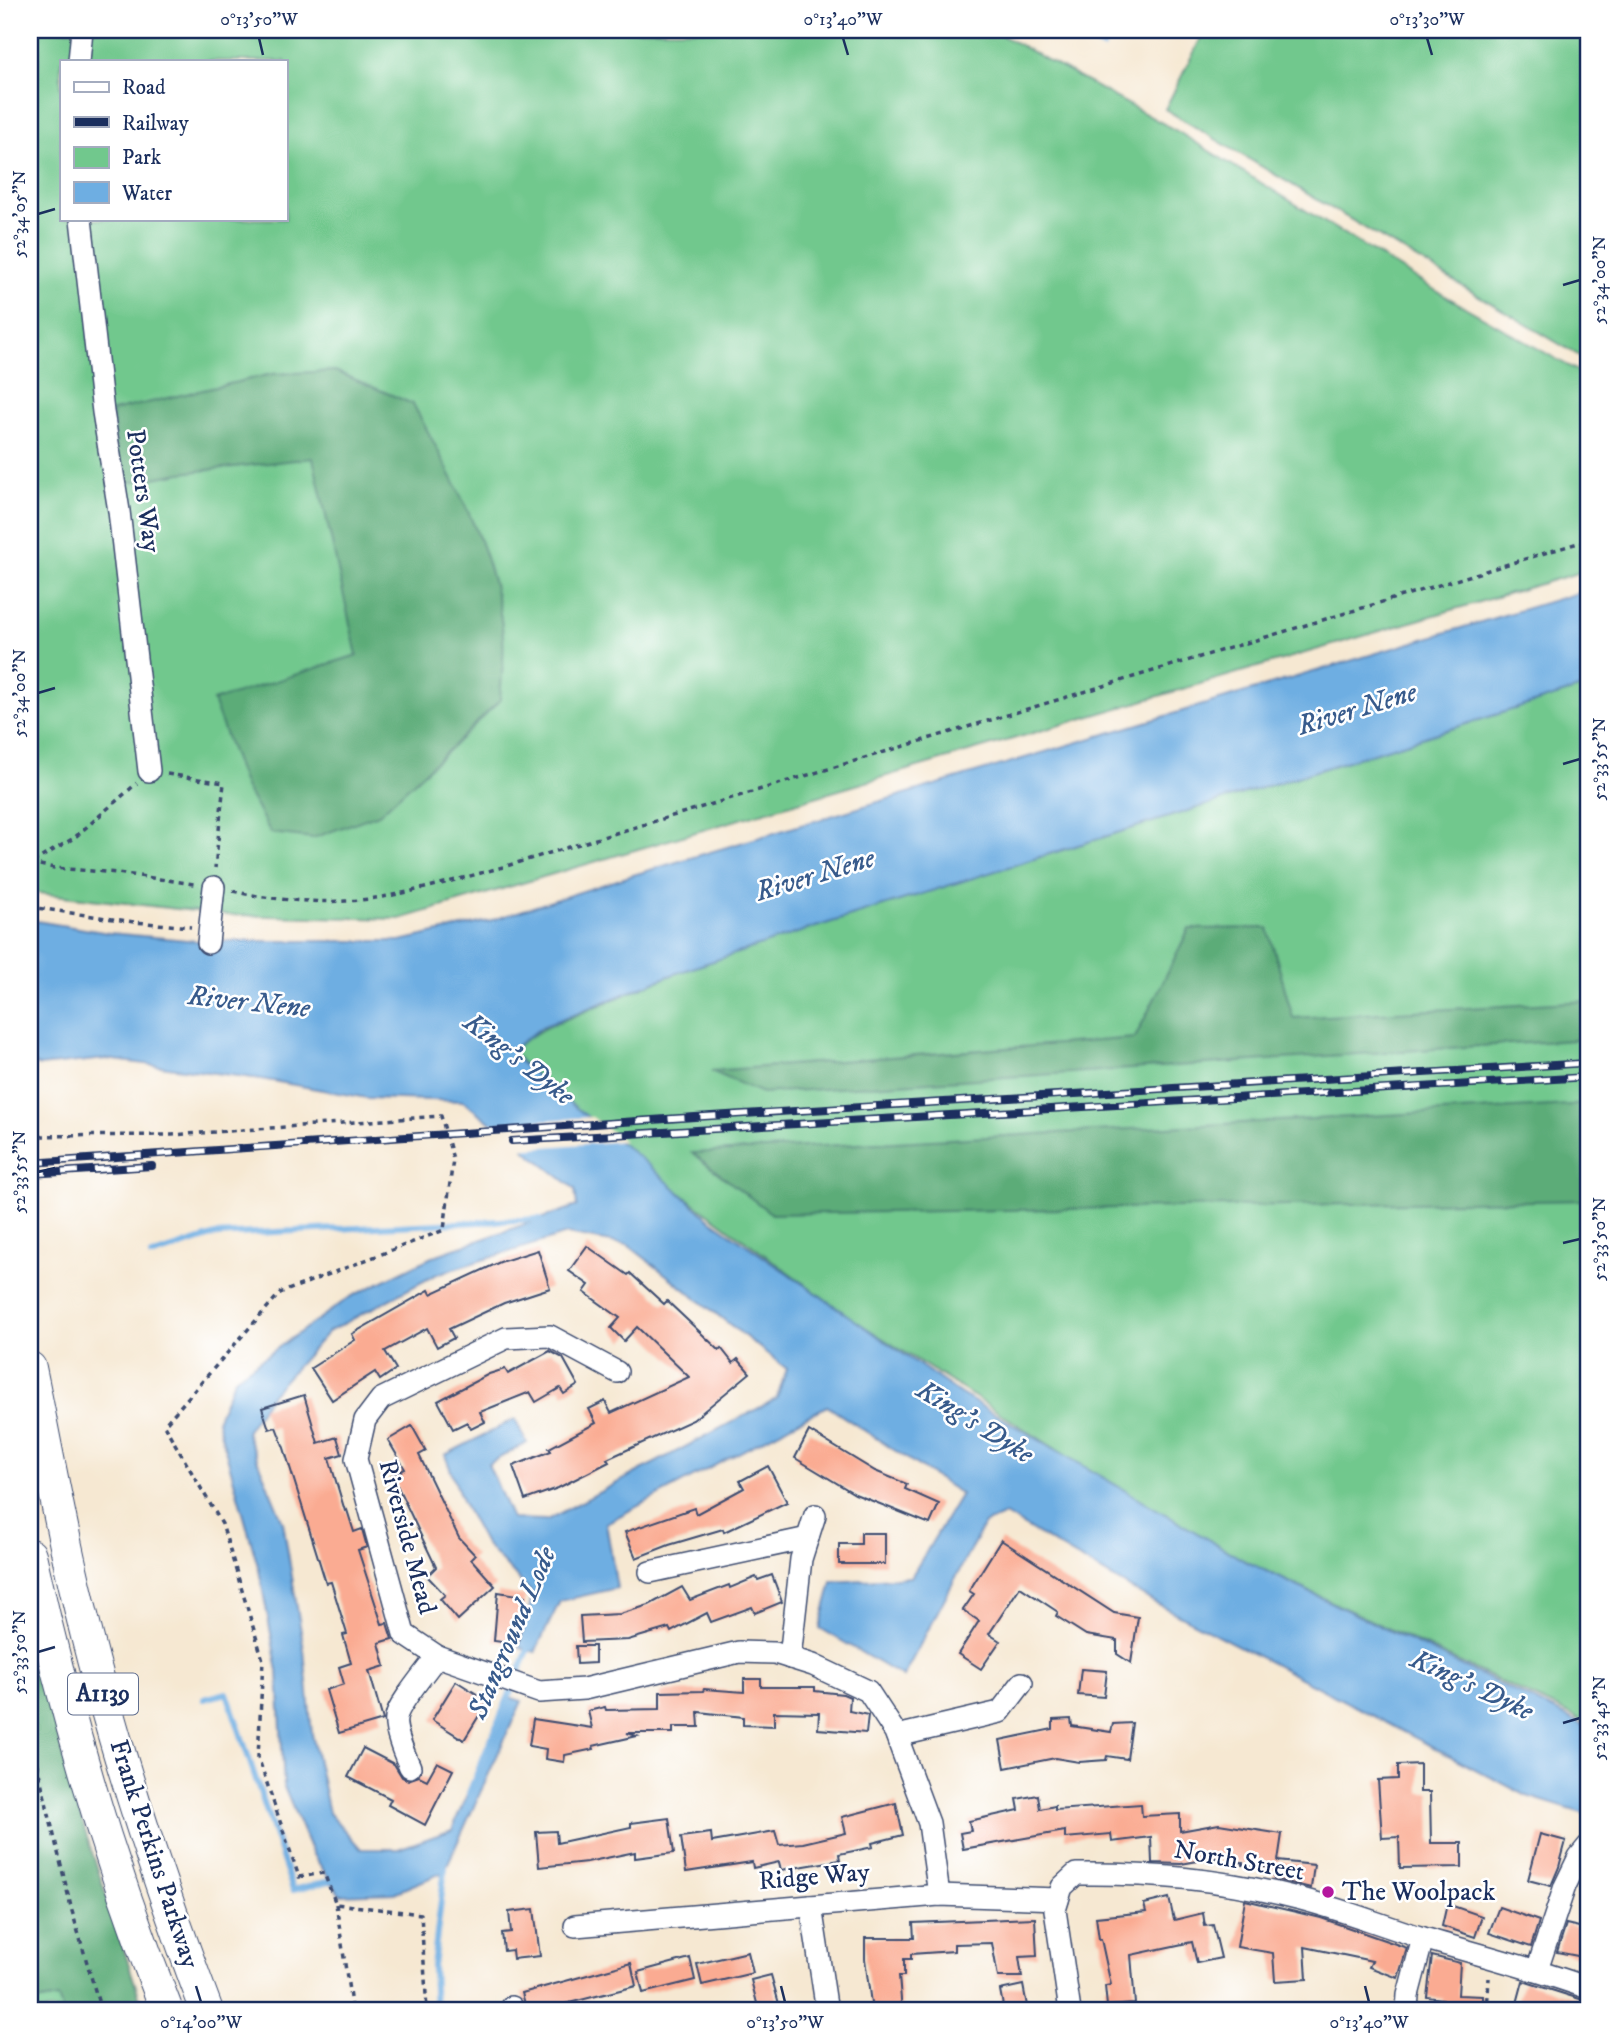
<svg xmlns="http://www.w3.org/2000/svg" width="1618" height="2041" font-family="'IM FELL DW Pica',serif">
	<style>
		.green { fill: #71c88d; stroke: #467c76; stroke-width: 2; fill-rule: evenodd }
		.forest { fill: #5cac78; stroke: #3c6e6b; stroke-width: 2 }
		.water { fill: #6eaee2; stroke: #446ea0; stroke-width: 2 }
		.pier { fill: #f6e8d2 }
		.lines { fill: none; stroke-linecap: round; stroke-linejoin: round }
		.stream { stroke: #6eaee2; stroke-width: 6 }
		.building { fill: #faab92 }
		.minor-casing { stroke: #3c4b6f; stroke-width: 24 }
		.highway-casing { stroke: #3c4b6f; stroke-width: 34 }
		.path { stroke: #3c4b6f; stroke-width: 3.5; stroke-dasharray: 5 5; stroke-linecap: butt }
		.minor { stroke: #fff; stroke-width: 21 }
		.highway { stroke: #fff; stroke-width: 32 }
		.rail-casing { stroke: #1b2f5e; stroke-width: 8 }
		.rail { stroke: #fff; stroke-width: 5; stroke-dasharray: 16; stroke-linecap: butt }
		.ticks { fill: none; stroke: #1b2f5e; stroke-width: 2.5 }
		.poi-dot { fill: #b5179e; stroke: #fff; stroke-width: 2.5 }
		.labels { text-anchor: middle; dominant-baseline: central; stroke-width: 5; stroke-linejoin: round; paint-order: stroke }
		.shield { fill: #fff; stroke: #5f6d8e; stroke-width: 2 }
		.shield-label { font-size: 24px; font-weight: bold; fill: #1b2f5e }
		.street-label { font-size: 26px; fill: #1b2f5e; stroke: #fff }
		.poi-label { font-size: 26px; fill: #1b2f5e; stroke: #fff; text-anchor: start }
		.water-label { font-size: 28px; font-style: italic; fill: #385b8c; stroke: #fff }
		.neatline { fill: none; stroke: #1b2f5e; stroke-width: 2.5 }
		.ticks-label { font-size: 18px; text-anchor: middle; fill: #1b2f5e }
	</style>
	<rect width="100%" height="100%" fill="#fff"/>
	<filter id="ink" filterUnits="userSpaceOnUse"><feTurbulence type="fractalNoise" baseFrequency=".0143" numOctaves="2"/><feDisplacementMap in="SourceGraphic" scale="14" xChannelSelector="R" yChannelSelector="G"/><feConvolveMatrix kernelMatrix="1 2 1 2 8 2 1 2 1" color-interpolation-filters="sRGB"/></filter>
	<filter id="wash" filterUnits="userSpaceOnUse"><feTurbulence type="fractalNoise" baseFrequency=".00686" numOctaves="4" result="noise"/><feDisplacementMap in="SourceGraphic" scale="28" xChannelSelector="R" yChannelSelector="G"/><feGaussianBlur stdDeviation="1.57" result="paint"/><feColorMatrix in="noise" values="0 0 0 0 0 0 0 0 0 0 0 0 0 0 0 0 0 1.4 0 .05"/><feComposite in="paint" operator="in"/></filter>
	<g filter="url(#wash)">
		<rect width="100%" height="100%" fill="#f6e8d2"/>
		<g class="green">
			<path d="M40,30H992L1177,131L1428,286L1588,377V570L400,919L229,915L30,892V206ZM61,61H285V219H61Z"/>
			<path d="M1205,30H1588V361L1165,109Z"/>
			<path d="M1588,686V1723L1243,1560L1070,1458L851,1318L676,1190L524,1065L514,1053L518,1045L543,1029L674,974L806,930Z"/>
			<path d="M58,1997L63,2011H30V2003Z"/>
		</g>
		<g class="forest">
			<path d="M335,371L413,404C452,476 496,553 503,636C505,657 501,679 500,700L453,746L379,814L313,838L271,833L245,787L213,701L357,655L313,458L181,473L121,484L112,411L272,374Z"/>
			<path d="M1268,928L1293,1018L1588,1001V1039L762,1093L711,1071L1135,1038L1189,929Z"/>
			<path d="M1588,1104V1200L772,1214L692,1153Z"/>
			<path d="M30,1633L79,1812L144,2011H63L58,1998L30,2003Z"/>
		</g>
		<path class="water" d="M1588,590V686L806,930L674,974L542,1027L518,1045L514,1053L519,1061L538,1078L644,1161L708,1218L961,1394L1243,1560L1588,1727V1815L1527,1796L1154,1602L1005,1515L984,1524L903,1677L820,1628L832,1582L911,1577L961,1494L827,1406L606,1523L617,1588L560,1601L535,1652L519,1647L533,1594L485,1544L463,1503L445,1455L515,1419L527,1443L488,1464L512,1519L547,1520L776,1399L787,1369L628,1245L567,1234L437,1274L328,1332L270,1396L246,1432L283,1522L304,1650L312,1734L329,1813L361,1849H398L452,1830L509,1697L522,1701L444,1872L394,1893L340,1895L312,1853L284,1787L278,1671L259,1570L217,1420L235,1378L350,1297L434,1256L577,1206L575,1189L463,1101L367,1098L261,1079L106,1059L40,1066L30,1063V920L109,933L198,941H400L489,921L633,875Z"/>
		<path class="pier" d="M592,1117L624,1141L518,1149L487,1124Z"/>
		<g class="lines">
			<g class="stream">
				<path d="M1069,30L1103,47"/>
				<path d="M151,1256L215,1235L540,1219"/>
				<path d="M204,1699L227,1693L293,1890L330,1881"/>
				<path d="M469,1793L530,1645"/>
				<path d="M435,2011L433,1967L445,1867"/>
			</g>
		</g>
		<g id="blocks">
			<g class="building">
				<path d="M587,1246L628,1275L630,1273L664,1304L667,1301L719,1350L721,1348L733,1363L738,1359L750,1373L693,1420L607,1459L609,1462L558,1488L525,1500L513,1466L551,1451L549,1448L596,1423L589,1409L605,1401L611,1413L689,1377L637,1327L624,1341L611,1328L620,1318L584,1292L589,1285L569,1271Z"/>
				<path d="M538,1250L550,1288L504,1303L449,1329L454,1338L437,1347L427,1328L385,1351L396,1369L380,1380L375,1372L332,1400L311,1368L355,1340L352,1334L429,1290L431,1294L500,1262Z"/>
				<path d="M550,1351L563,1358L578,1385L564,1394L560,1388L536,1402L530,1392L480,1412L485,1422L471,1429L467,1422L453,1429L438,1401L489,1374L505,1369L508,1374Z"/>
				<path d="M304,1395L318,1443L337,1437L342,1454L329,1458L345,1511L347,1510L354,1532L362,1529L367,1547L358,1550L382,1624L387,1623L392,1639L379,1643L385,1666L369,1671L383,1720L339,1733L326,1690L344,1684L339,1667L351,1663L343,1635L347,1634L331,1582L326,1583L284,1448L276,1427L269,1429L262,1408Z"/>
				<path d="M412,1426L426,1451L419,1455L459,1538L475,1555L471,1559L495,1586L458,1620L440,1599L445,1595L427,1576L436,1567L392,1475L405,1469L388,1440Z"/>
				<path d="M809,1431L875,1471L907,1484L905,1489L939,1504L930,1524L855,1494L795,1458Z"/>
				<path d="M768,1466L787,1502L724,1532L723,1529L669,1545L636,1558L625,1532L694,1508L696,1514L744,1488L740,1481Z"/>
				<path d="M861,1533H885V1564H839V1544H861Z"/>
				<path d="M1001,1540L1114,1613L1138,1617L1131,1663L1117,1654V1640L1086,1635L1056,1616L1058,1612L1020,1587L989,1634L1000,1641L981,1669L958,1654L979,1621L963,1610L974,1594L969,1591Z"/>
				<path d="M772,1575L782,1602L755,1613L752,1607L711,1622L707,1613L671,1632L669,1628L628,1640L582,1642L580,1616L620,1614L649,1605L682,1587L690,1600L729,1585L730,1588L756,1577L758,1580Z"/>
				<path d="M498,1592L525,1596L518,1644L494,1641Z"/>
				<path d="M576,1646H595V1663L577,1664Z"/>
				<path d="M1081,1669L1107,1671L1104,1697L1078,1695Z"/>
				<path d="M744,1679H761V1687H815V1691L843,1694L850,1697L849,1711L868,1715L866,1733L818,1729L819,1713L774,1712V1726L743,1725V1717L698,1712L699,1727H673V1733H627L637,1736L593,1746L594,1749L565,1755L564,1762L545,1759L546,1749L529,1746L533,1719L592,1728L588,1711L605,1707L606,1710L660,1709V1692L703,1691L704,1689L744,1692Z"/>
				<path d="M456,1681L488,1701L464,1740L432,1720Z"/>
				<path d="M1071,1719L1072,1726L1111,1732L1113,1724L1132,1723L1127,1759L1107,1756L1106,1760L1079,1762L1055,1758L1005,1768L1000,1740L1053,1729V1720Z"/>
				<path d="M363,1748L394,1764L402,1777L408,1780L419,1776L427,1780L437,1762L453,1770L425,1825L388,1805L391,1799L348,1777Z"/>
				<path d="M1420,1764V1792H1430L1431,1843H1462V1867L1400,1868L1399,1837L1382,1838L1378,1780L1398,1779V1765Z"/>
				<path d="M1038,1795L1040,1809L1055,1806V1810L1141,1804L1142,1816L1180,1814V1831L1219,1824L1282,1834L1278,1861L1314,1865L1311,1888L1274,1879L1275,1868L1243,1865V1862L1220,1863L1221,1857L1181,1864L1152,1863L1151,1837L1112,1842L1111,1834L1065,1838V1831L963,1849L960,1833L971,1831L969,1821L1019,1810L1017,1799Z"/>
				<path d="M896,1803L903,1835L872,1843L873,1847L839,1854L840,1860L781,1870L779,1862L753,1868L752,1862L686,1872L681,1837L711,1833L712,1842L775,1831L779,1845L803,1843L846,1833L842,1817Z"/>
				<path d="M669,1818L674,1853L635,1858V1852L587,1862L539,1867L536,1832L556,1831L557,1843L631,1827V1823Z"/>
				<path d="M1540,1834L1566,1841L1559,1867L1551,1886L1528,1880Z"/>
				<path d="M1169,1898L1174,1920L1203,1913L1205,1926L1213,1925L1221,1958L1197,1963L1192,1942L1131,1955L1135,2004L1107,2006L1105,1986L1111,1985L1101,1939H1099L1096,1917L1146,1912L1144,1904Z"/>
				<path d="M1245,1900L1321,1918L1407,1948L1398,1978L1369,1967L1372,1961L1305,1947L1307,1979L1275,1981L1273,1953L1237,1947Z"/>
				<path d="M1447,1904L1482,1916L1475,1937L1442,1926Z"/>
				<path d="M1499,1907L1539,1921L1531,1947L1489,1933Z"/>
				<path d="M534,1909L540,1956L513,1959L512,1950L504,1951L502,1933L511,1932L509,1912Z"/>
				<path d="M1035,1918L1037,1956L1019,1957L1022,1977H998L992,1943L954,1944V1951L911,1954V1959H904V1976H899L902,2011H872L865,1959V1938H914L913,1923Z"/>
				<path d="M1566,1924L1588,1929V1958L1557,1952Z"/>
				<path d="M748,1952L753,1973L702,1985L697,1964Z"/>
				<path d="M1432,1956L1460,1963L1458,1995L1483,1996V2011H1441L1443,1999L1427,1997Z"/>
				<path d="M690,1958L695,1980L643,1993L638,1972Z"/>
				<path d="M631,1963L636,1986L553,2007L554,2011H527L522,1993Z"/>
				<path d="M771,1975L781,2011H759L751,1980Z"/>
				<path d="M1523,1981L1586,2001L1583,2011H1515Z"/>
				<path d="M1023,1985L1028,2011H1004L1000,1990Z"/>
			</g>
		</g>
	</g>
	<g filter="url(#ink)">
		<use href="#blocks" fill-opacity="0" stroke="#3c4b6f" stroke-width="2"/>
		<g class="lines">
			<g class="minor-casing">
				<g id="minor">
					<path d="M79,61L82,30"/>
					<path d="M81,219L103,412L119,511L149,771"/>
					<path d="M208,943L214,887"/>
					<path d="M617,1372L550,1336L506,1338L381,1399L365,1420L356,1459L404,1634L437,1656L539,1692L584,1689L739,1652L775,1653L813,1665L868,1691L895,1732L929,1823L939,1895"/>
					<path d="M650,1572L808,1538"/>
					<path d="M790,1658L801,1559L815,1515"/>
					<path d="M897,1736L1000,1712L1022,1683"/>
					<path d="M410,1767C405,1756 394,1730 396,1718C398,1704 428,1669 437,1656"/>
					<path d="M811,1906L827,2011"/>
					<path d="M575,1926L939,1895L1058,1899"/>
					<path d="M1537,1970L1565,1886L1579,1857L1588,1846"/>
					<path d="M512,2007L513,2011"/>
					<path d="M1070,2011L1055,1910L1062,1887L1076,1874C1152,1873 1219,1879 1293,1897C1336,1907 1378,1924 1420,1937C1476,1954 1533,1968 1588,1988"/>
					<path d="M1407,2011L1408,1995L1423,1938"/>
				</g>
			</g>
			<g class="highway-casing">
				<g id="highway">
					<path d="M30,1368C45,1440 58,1514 75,1586C108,1730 155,1873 207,2011"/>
					<path d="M30,1555C64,1710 109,1864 167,2011"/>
				</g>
			</g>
			<g class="path">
				<path d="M167,774L224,783L215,868"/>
				<path d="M33,862L74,838L137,783"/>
				<path d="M30,863L54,868L118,873L194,884"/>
				<path d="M233,891C265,899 312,903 345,901C395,899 454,880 503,867L1588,540"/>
				<path d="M30,907L134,922L191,927"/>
				<path d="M30,1136L172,1135L441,1116L453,1159L444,1230L280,1293L164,1425L222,1524L263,1660L258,1757L299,1877L324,1873L336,1904L421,1914L427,2011"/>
				<path d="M30,1735L72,1911L101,2011"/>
				<path d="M336,1904L352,2011"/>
				<path d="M1487,2011L1489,1978"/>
			</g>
			<use href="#minor" class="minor"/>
			<use href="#highway" class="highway"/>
			<g class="rail-casing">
				<g id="rail">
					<path d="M512,1141L1588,1077"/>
					<path d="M30,1163L695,1117L1588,1063"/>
					<path d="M30,1174L152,1166"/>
				</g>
			</g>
			<use href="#rail" class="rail"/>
		</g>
	</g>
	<path class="ticks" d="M259,38L263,55M843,38L848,55M1427,38L1432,55M38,214L55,209M1563,285L1580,280M38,693L55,688M1563,764L1580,759M38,1172L55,1168M1563,1243L1580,1239M38,1652L55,1647M1563,1723L1580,1718M196,1986L201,2002M781,1986L785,2002M1365,1986L1369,2002"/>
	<circle class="poi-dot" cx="1328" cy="1892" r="7"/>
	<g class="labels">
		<rect class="shield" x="68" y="1673.5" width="70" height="41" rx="5"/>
		<g class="shield-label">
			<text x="103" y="1694">A1139</text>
		</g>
		<g class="street-label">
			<text transform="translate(143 491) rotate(82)">Potters Way</text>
			<text transform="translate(407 1537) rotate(75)">Riverside Mead</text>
			<text transform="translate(154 1854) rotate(72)">Frank Perkins Parkway</text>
			<text transform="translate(1239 1861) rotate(10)">North Street</text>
			<text transform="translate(814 1877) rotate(-5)">Ridge Way</text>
		</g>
		<g class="poi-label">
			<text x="1342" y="1892">The Woolpack</text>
		</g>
		<g class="water-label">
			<text transform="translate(1357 709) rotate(-17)">River Nene</text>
			<text transform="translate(815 875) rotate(-17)">River Nene</text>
			<text transform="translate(249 1002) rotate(6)">River Nene</text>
			<text transform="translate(519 1059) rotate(38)">King's Dyke</text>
			<text transform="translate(975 1422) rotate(32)">King's Dyke</text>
			<text transform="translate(512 1633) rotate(-67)">Stanground Lode</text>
			<text transform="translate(1472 1685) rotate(25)">King's Dyke</text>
		</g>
	</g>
	<rect width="1618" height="2041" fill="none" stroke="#fff" stroke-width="77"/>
	<rect x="60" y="60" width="228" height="161" fill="#ffffff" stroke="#a4acbf" stroke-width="2"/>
	<rect x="74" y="82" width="35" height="10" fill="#ffffff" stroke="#a4acbf" stroke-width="2"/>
	<text x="122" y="94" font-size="21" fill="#1b2f5e">Road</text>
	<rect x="74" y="117" width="35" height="10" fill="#1b2f5e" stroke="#a4acbf" stroke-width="2"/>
	<text x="122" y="130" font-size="21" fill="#1b2f5e">Railway</text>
	<rect x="74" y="147" width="35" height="21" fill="#71c88d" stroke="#a4acbf" stroke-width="2"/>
	<text x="122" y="164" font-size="21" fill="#1b2f5e">Park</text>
	<rect x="74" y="182" width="35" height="21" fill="#6eaee2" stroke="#a4acbf" stroke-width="2"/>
	<text x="122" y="200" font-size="21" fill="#1b2f5e">Water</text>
	<rect x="38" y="38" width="1542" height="1964" class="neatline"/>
	<g class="ticks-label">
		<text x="259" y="25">0°13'50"W</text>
		<text x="843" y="25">0°13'40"W</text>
		<text x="1427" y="25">0°13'30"W</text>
		<text transform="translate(19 214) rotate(-90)" y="6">52°34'05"N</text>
		<text transform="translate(1599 280) rotate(-90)" y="6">52°34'00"N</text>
		<text transform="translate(19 693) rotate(-90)" y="6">52°34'00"N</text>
		<text transform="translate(1599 759) rotate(-90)" y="6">52°33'55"N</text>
		<text transform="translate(19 1172) rotate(-90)" y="6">52°33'55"N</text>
		<text transform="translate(1599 1239) rotate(-90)" y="6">52°33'50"N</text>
		<text transform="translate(19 1652) rotate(-90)" y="6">52°33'50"N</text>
		<text transform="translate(1599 1718) rotate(-90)" y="6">52°33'45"N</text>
		<text x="201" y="2028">0°14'00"W</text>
		<text x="785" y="2028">0°13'50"W</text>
		<text x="1369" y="2028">0°13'40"W</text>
	</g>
</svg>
